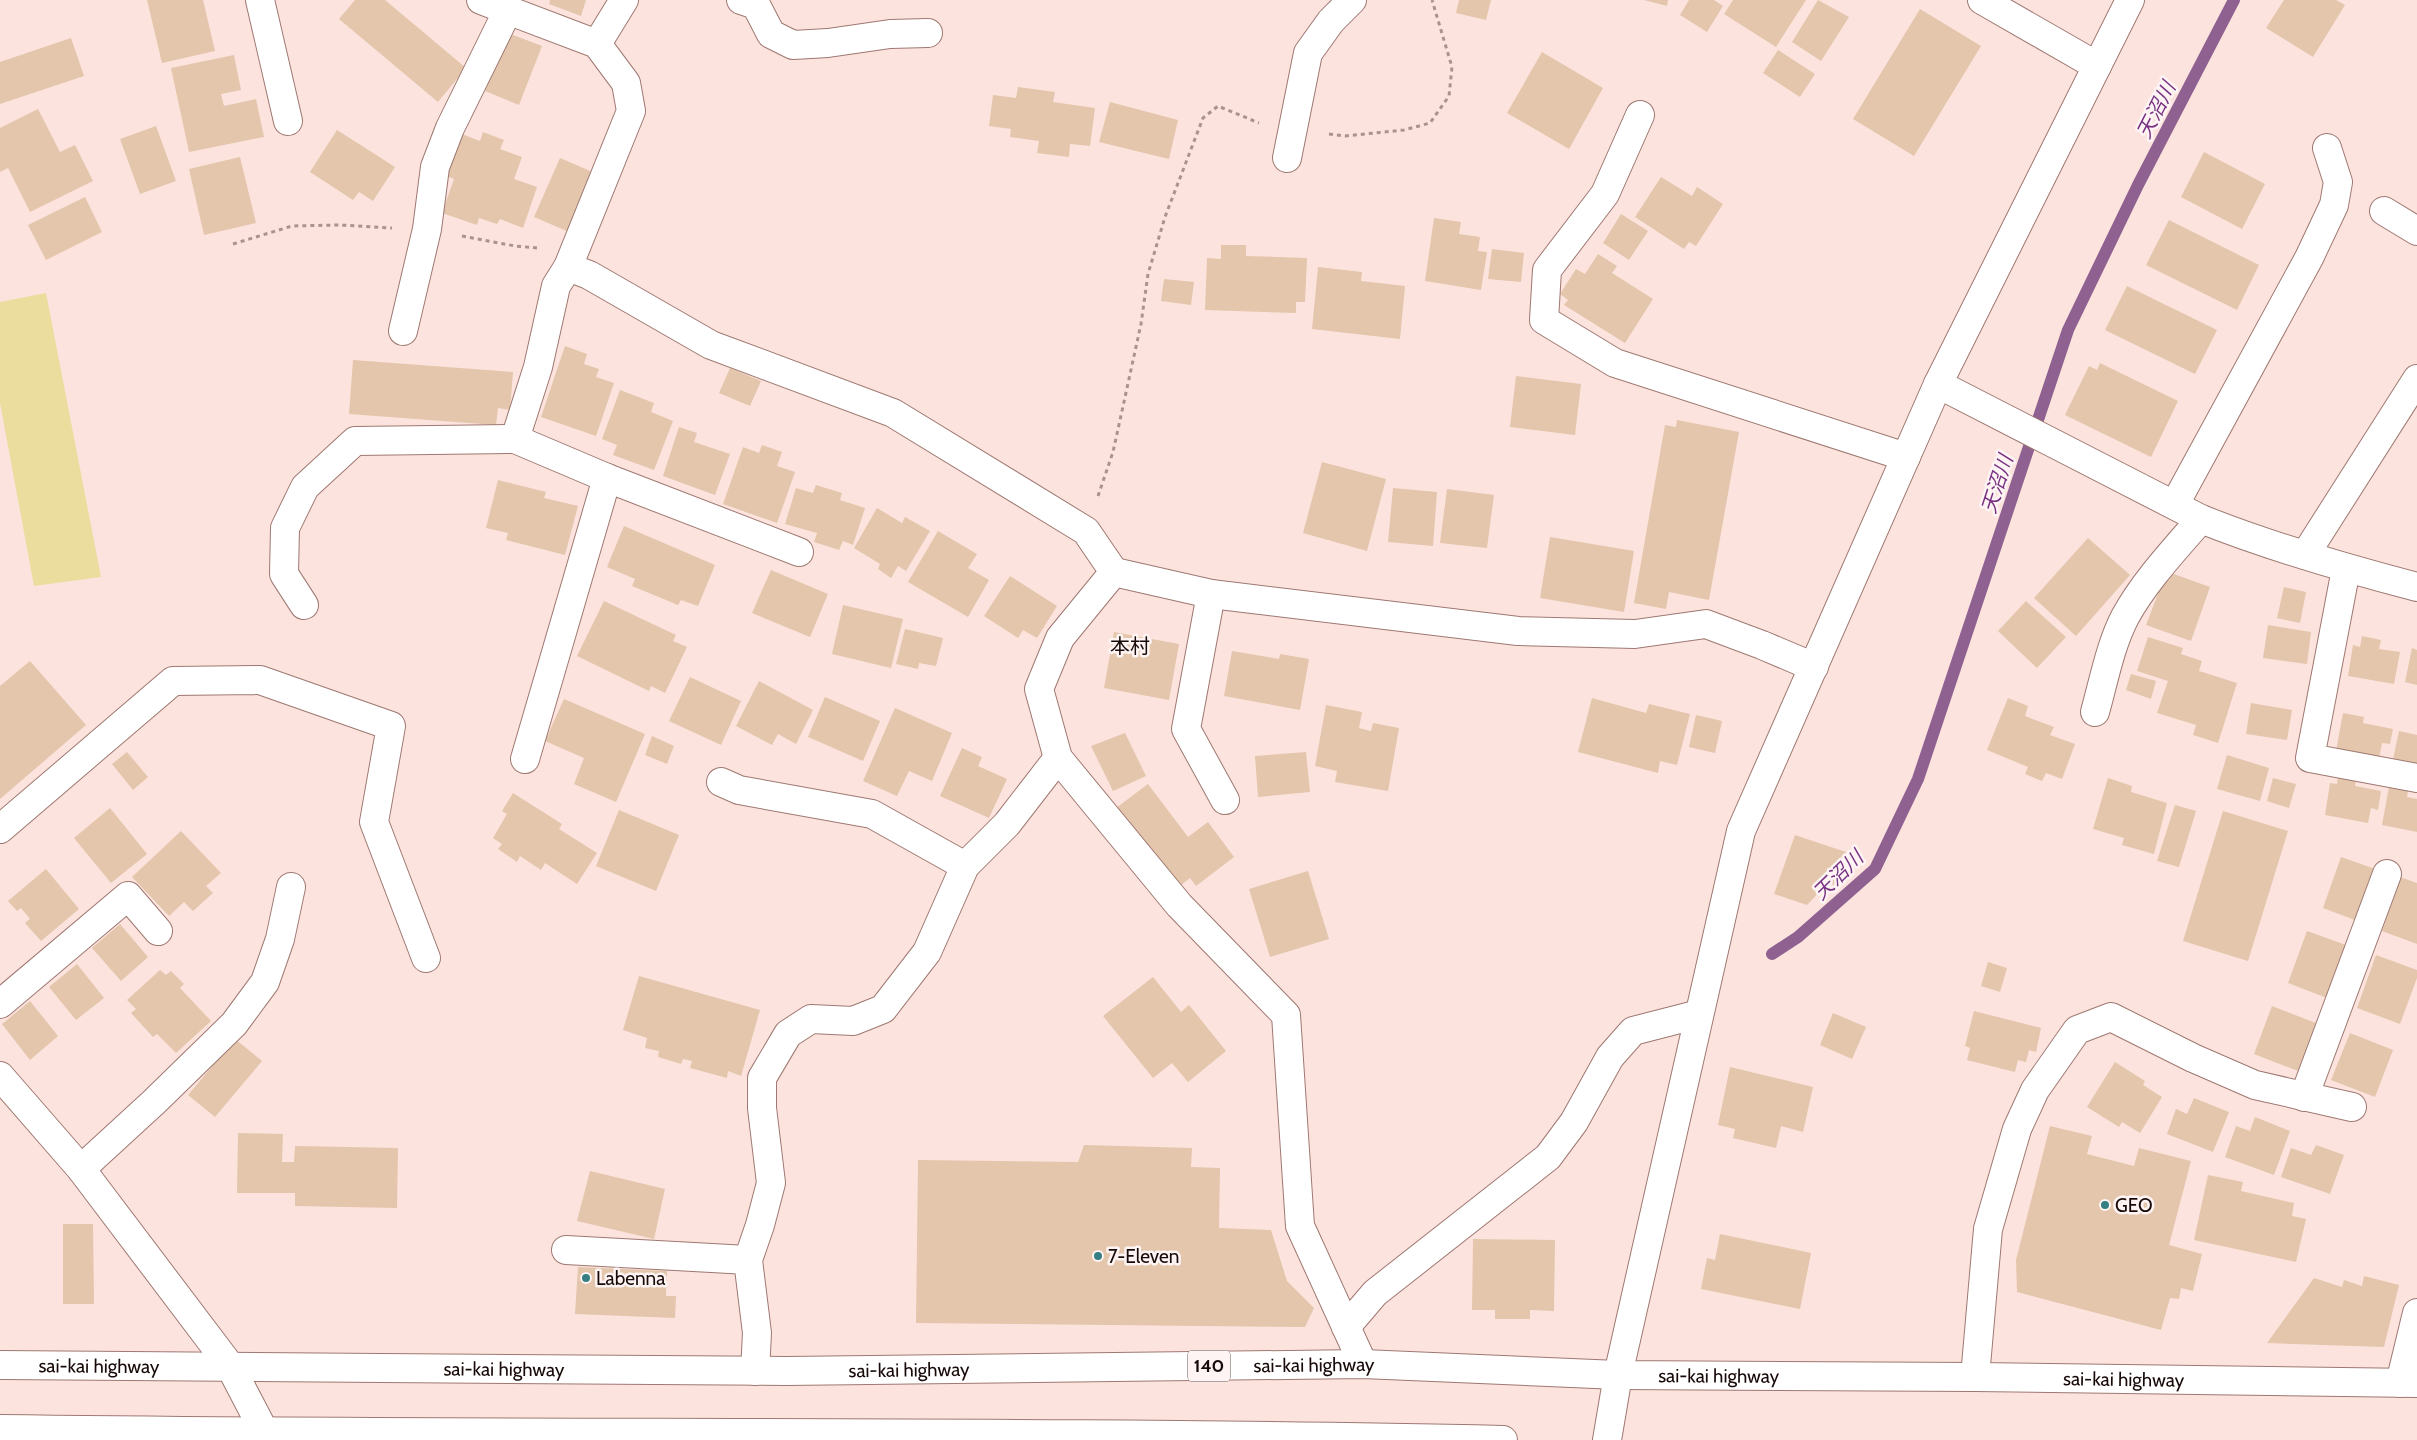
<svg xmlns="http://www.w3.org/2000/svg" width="2417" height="1440" font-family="Cabin,'Noto Sans JP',sans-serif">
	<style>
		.green { fill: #eadd9d }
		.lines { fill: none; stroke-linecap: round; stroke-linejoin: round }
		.stream { stroke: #8e6190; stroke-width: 12 }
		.building { fill: #e3c6ab }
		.minor-casing { stroke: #9e7871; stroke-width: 30 }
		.highway-casing { stroke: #9e7871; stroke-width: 30 }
		.path { stroke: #a9938f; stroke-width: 3; stroke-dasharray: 4 4; stroke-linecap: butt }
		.minor { stroke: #fff; stroke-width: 28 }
		.highway { stroke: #fff; stroke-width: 28 }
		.poi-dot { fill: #357e82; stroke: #fdf4f3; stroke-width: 2 }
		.labels { text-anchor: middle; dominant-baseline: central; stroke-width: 5; stroke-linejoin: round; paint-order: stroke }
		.shield { fill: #fdf4f3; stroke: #5d504e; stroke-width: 1 }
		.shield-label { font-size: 18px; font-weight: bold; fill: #180a08 }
		.poi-label { font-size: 19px; fill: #180a08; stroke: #fdf4f3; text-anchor: start }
		.street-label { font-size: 19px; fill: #180a08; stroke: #fdf4f3 }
		.water-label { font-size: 20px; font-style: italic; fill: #783183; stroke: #fdf4f3 }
		.neighbourhood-label { font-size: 20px; fill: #180a08; stroke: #fdf4f3 }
	</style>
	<rect width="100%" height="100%" fill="#fde3de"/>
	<path class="green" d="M46,293L101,577L34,586L0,403V302Z"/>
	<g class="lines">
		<path class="stream" d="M1772,954L1798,937L1875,869L1918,779L2068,330L2138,185L2234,0"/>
	</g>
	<g class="building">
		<path d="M147,0H203L215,51L162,63Z"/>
		<path d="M355,0H385L466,68L438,102L339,19Z"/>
		<path d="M550,0H586L581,16L549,4Z"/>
		<path d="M1459,0H1491L1486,20L1456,13Z"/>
		<path d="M1644,0H1668L1667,6Z"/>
		<path d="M1689,0H1714L1723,6L1707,32L1680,15Z"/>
		<path d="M1733,0H1806L1776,47L1724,14Z"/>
		<path d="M1818,0L1849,17L1821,61L1792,42Z"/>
		<path d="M2284,0H2336L2345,5L2313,57L2266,28Z"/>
		<path d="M1920,9L1981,46L1914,156L1853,119Z"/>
		<path d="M508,33L542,46L519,105L485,91Z"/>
		<path d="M71,38L84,76L0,104V62Z"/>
		<path d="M1778,50L1815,74L1800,97L1763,73Z"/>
		<path d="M1542,52L1603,88L1569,149L1507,113Z"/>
		<path d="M234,55L241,90L221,94L224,106L256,99L264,137L189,152L171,68Z"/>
		<path d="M1018,87L1055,92L1053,102L1095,108L1090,146L1070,144L1069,157L1037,153L1039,141L1010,137L1011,129L989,126L993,95L1016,98Z"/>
		<path d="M1110,102L1178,120L1169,159L1099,142Z"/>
		<path d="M38,109L60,152L75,145L93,181L30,212L8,168L0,172V128Z"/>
		<path d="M156,126L176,181L140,194L120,139Z"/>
		<path d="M337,130L395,167L373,201L359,192L353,200L310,172Z"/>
		<path d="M483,132L504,140L500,149L522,157L514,179L537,187L523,228L500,219L497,224L479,218L477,225L442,213L454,179L445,175L459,133L480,141Z"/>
		<path d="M2204,152L2265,184L2242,229L2181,197Z"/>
		<path d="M240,157L256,223L204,235L189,169Z"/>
		<path d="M560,158L595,173L569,232L534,217Z"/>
		<path d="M1661,177L1692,196L1697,187L1723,204L1696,246L1689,242L1684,249L1635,217Z"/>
		<path d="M85,197L102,232L46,260L28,225Z"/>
		<path d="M1621,214L1648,231L1629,260L1603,243Z"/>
		<path d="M1434,218L1461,222L1459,234L1480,237L1478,251L1487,252L1481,290L1425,281Z"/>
		<path d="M2169,220L2259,265L2237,310L2146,265Z"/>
		<path d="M1221,245H1246V256L1307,258L1305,302H1296V313L1205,310L1207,258L1221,259Z"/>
		<path d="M1492,249L1524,253L1521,282L1488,279Z"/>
		<path d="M1598,254L1617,266L1612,273L1653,299L1625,343L1564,305L1568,300L1560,294L1576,269L1585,274Z"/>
		<path d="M1318,267L1362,272L1361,281L1405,286L1400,339L1312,329Z"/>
		<path d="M1164,279L1194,282L1191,305L1161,301Z"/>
		<path d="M2127,286L2217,330L2195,374L2105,330Z"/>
		<path d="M565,346L587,354L584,364L599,369L596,377L614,383L596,436L541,417Z"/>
		<path d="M353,360L513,372L510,410L498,408L496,425L349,414Z"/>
		<path d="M2100,363L2178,401L2151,457L2065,415L2089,366L2097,370Z"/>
		<path d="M730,368L761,381L750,406L719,393Z"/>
		<path d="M1516,376L1581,384L1575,435L1510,427Z"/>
		<path d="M620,390L654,403L651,412L673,421L654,470L613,455L617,445L602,439Z"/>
		<path d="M1677,420L1739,432L1709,600L1669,592L1666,609L1634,603L1665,425L1676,427Z"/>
		<path d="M679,427L697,433L694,442L730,454L715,495L663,476Z"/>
		<path d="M762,445L782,452L777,466L795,472L777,523L723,504L743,447L759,453Z"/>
		<path d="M1322,462L1386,479L1367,551L1303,533Z"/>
		<path d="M498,480L546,492L544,498L578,506L565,555L506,540L508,533L486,528Z"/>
		<path d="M816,485L842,493L840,500L865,508L853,545L843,541L839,550L814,542L817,533L785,524L796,488L813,493Z"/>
		<path d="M1393,488L1437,492L1433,546L1388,542Z"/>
		<path d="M1447,489L1494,495L1487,548L1440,543Z"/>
		<path d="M877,508L902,523L905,517L930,531L906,571L898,566L891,578L878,569L880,564L854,548Z"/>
		<path d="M624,526L715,565L698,606L681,600L678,605L632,586L635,579L607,567Z"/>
		<path d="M938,531L977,554L968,568L989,580L968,617L908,582Z"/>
		<path d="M1550,537L1634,551L1624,612L1540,598Z"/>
		<path d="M2088,538L2130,575L2076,636L2034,598Z"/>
		<path d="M771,570L828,594L810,637L752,613Z"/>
		<path d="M2171,573L2210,587L2191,641L2146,625L2159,591Z"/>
		<path d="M1010,576L1057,606L1037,638L1023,630L1018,638L984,616Z"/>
		<path d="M2284,587L2306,592L2300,623L2277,618Z"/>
		<path d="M604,601L676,635L673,641L687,647L665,693L651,686L649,691L577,656Z"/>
		<path d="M2026,601L2066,637L2037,668L1998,631Z"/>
		<path d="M843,605L903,619L891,668L832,654Z"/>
		<path d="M2268,625L2311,632L2307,664L2263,658Z"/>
		<path d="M905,629L943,638L936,666L919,663L918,669L896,664Z"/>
		<path d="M1114,632L1179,644L1169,700L1104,688Z"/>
		<path d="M2362,636L2381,640L2379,649L2400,652L2394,684L2348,676L2353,645L2360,647Z"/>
		<path d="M2148,637L2183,648L2181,654L2202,661L2199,671L2237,683L2218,743L2193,735L2196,725L2157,713L2168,681L2137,671Z"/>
		<path d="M2412,648L2417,650V685L2405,682Z"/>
		<path d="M1232,651L1279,659L1280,654L1309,659L1300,710L1224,696Z"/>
		<path d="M30,661L86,725L0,799V686Z"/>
		<path d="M2131,674L2156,681L2151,699L2126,690Z"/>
		<path d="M690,677L741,701L721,745L669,721Z"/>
		<path d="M759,681L813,710L796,744L778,734L772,745L736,726Z"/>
		<path d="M825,697L880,721L863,761L808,737Z"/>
		<path d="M1592,698L1646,713L1649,704L1690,714L1677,765L1660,761L1658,773L1578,752Z"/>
		<path d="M2008,698L2028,706L2025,716L2054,727L2050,735L2075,744L2062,779L2046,773L2042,781L2025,774L2028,767L1987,750Z"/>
		<path d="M564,699L645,734L616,802L574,784L584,758L545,741Z"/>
		<path d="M2251,703L2292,710L2287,740L2246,734Z"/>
		<path d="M1326,705L1362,712L1359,728L1371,731L1373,723L1399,728L1388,791L1335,782L1337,771L1315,766Z"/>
		<path d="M895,708L952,733L932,781L909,771L897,796L863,781Z"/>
		<path d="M2343,713L2364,717L2363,723L2393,729L2390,744L2382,743L2379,759L2336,751Z"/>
		<path d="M1696,715L1722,721L1715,753L1689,747Z"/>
		<path d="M2399,731L2417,735V764L2393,759Z"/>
		<path d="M1125,733L1146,776L1113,791L1091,746Z"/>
		<path d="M652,736L674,746L667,764L645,755Z"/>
		<path d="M962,748L982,757L978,766L1007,779L989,818L940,796Z"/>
		<path d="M127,752L148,777L133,790L112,764Z"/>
		<path d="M1306,752L1310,792L1258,797L1255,756Z"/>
		<path d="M2227,755L2269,768L2260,801L2217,789Z"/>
		<path d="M2338,775L2356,778L2355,786L2381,791L2378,810L2371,808L2368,823L2325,815L2330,783L2337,784Z"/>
		<path d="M2108,778L2132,786L2131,792L2167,803L2154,854L2122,845L2124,838L2093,829Z"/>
		<path d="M2273,778L2296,784L2289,808L2267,801Z"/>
		<path d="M2390,781L2409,785L2407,797L2417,799V832L2382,825Z"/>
		<path d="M1148,784L1188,837L1208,822L1234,857L1196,886L1190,878L1176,889L1116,808Z"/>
		<path d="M513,793L562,824L559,829L597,853L577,884L545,863L541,870L520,856L517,862L498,849L502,844L493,838L507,814L502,811Z"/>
		<path d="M2175,805L2196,811L2179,867L2157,861Z"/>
		<path d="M110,808L147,854L111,883L74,838Z"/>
		<path d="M619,810L679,835L656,891L596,866Z"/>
		<path d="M2223,811L2288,831L2248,961L2183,941Z"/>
		<path d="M181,831L221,873L206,886L213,893L193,911L184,902L169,916L132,877Z"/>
		<path d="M1795,835L1846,852L1835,885L1828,883L1807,905L1774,894Z"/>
		<path d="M2341,857L2378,870L2360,922L2323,908Z"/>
		<path d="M46,869L79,909L41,941L25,923L30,919L21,908L17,911L8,901Z"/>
		<path d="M1308,871L1329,939L1270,957L1249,889Z"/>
		<path d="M2400,877L2417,883V944L2382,931Z"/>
		<path d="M120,924L148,957L121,981L92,948Z"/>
		<path d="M2307,931L2346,945L2327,998L2288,983Z"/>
		<path d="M2376,955L2417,970V978L2400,1024L2357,1008Z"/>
		<path d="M1988,962L2007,968L2000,992L1981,986Z"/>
		<path d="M77,964L104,998L76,1020L49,987Z"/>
		<path d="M160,970L166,975L171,971L184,984L180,988L211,1021L176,1053L157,1034L153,1037L131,1013L136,1009L127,1000Z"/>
		<path d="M639,976L760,1010L741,1076L728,1071L727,1078L690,1068L692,1061L683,1059L681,1064L658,1057L659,1051L645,1048L647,1038L623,1030Z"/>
		<path d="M1153,977L1181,1012L1189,1005L1226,1051L1188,1082L1172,1063L1153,1078L1103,1016Z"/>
		<path d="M30,1001L58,1036L30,1060L2,1024Z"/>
		<path d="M2272,1006L2316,1023L2298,1071L2254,1054Z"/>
		<path d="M1974,1011L2041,1028L2036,1052L2029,1050L2026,1062L2018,1060L2015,1072L1967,1060L1970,1048L1965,1046Z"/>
		<path d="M1833,1013L1866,1027L1852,1059L1820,1045Z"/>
		<path d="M2350,1033L2393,1050L2375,1097L2331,1080Z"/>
		<path d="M235,1039L262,1061L215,1117L188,1095Z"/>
		<path d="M2115,1062L2145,1081L2143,1085L2162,1097L2140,1133L2122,1122L2119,1127L2087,1107Z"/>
		<path d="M1730,1067L1813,1087L1803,1132L1781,1126L1776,1148L1733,1138L1735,1129L1718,1125Z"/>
		<path d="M2194,1098L2229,1112L2213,1152L2167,1134L2176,1109L2187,1114Z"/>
		<path d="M2255,1117L2290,1131L2274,1175L2225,1157L2236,1126L2250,1131Z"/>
		<path d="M2050,1126L2092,1136L2087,1154L2134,1166L2139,1148L2191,1161L2169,1245L2202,1254L2193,1291L2181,1288L2179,1299L2170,1298L2161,1330L2017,1292L2016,1260Z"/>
		<path d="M238,1133L283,1134L282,1162H294L295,1146L398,1148L397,1208L295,1206V1193H237Z"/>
		<path d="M1084,1145L1192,1148L1191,1167L1220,1168L1219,1228L1271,1230L1287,1281L1314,1308L1305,1327L916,1323L918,1160L1078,1162Z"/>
		<path d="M2316,1145L2344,1155L2330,1194L2281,1177L2291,1148L2311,1155Z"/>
		<path d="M590,1171L665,1189L654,1239L577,1221Z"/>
		<path d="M2208,1175L2243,1182L2241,1191L2294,1203L2292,1216L2306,1219L2296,1262L2194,1240Z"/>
		<path d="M63,1224H93L94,1304H63Z"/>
		<path d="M1720,1234L1811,1253L1800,1309L1701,1289L1707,1258L1715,1260Z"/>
		<path d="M1473,1239L1555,1240L1554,1311L1530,1310V1319H1495V1310H1472Z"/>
		<path d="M578,1267L667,1271L666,1296H676L675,1318L575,1314Z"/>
		<path d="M2364,1276L2399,1285L2384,1347L2267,1343L2314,1278L2342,1287L2344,1280L2362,1286Z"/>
	</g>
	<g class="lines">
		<g class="minor-casing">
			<g id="minor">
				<path d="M260,0L288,121"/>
				<path d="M481,0L597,44L626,83L631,111L568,267L589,275L711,345L893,413L1086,531L1114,572L1060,638L1039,689L1058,758L1179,905L1286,1015L1300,1226L1363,1364"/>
				<path d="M741,0L756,5L771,34L793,45L828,43L890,34L928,33"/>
				<path d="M1982,0L2097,66"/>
				<path d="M597,44L624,0"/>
				<path d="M1640,115L1605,194L1547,270L1544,320L1615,363L1906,457"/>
				<path d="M1287,158L1308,53L1331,21L1352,0"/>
				<path d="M2384,211L2417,231"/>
				<path d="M568,267L556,286L538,367L515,439L607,478L799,552"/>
				<path d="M403,331L427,229L435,167L450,128L507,12"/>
				<path d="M1938,384L2201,519C2271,547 2344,568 2417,587"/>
				<path d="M2175,504L2309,258L2334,205L2338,182L2327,148"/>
				<path d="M2305,555L2417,379"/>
				<path d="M2346,569L2310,758L2417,778"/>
				<path d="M1114,572L1211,594L1518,631L1635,634L1706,624L1762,645L1814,667"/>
				<path d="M1211,594L1186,729L1225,800"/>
				<path d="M304,605L284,574L285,528L305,487L355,441L515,439"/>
				<path d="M2095,712C2104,680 2110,646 2125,617C2144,582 2175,549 2201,519"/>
				<path d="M525,759L607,478"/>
				<path d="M721,782L739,790L872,814L965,866"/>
				<path d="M0,829L173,681L260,680L391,726L374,822L426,958"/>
				<path d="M0,1004L128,896L158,931"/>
				<path d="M0,1076L81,1169L230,1366L265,1433L266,1440"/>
				<path d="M2304,1097L2387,874"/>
				<path d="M81,1169L154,1102L234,1024L265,982L280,939L291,887"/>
				<path d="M566,1250L748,1260"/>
				<path d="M1346,1327L1375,1293L1548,1157L1574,1122L1610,1057L1633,1031L1699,1014"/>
				<path d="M755,1371L757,1333L748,1260L760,1225L771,1183L762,1108V1078L788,1034L811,1019L853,1021L883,1009L927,952L965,866L1007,824L1058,758"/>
				<path d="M1975,1377L1988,1229L2017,1129L2035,1090L2077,1030L2111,1017L2193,1058L2255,1085L2352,1107"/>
				<path d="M2400,1383L2417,1313"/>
				<path d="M1607,1440L1618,1375L1741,831L1938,384L2130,0"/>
			</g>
		</g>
		<g class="highway-casing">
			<g id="highway">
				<path id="s1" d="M0,1365L786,1371L1363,1364L1618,1375L1975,1377L2417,1383"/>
				<path d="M0,1429C501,1436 1002,1429 1503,1440"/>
			</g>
		</g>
		<g class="path">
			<path d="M1329,134L1345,136L1404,130L1430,123L1449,96L1452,67L1432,0"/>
			<path d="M462,236L515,246L538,248"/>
			<path d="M233,244L292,226L340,225L392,228"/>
			<path d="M1098,496L1113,452L1141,324L1148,274L1165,217L1203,118L1218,106L1259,123"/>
		</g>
		<use href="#minor" class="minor"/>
		<use href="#highway" class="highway"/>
	</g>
	<g class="poi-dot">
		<circle cx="2105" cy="1205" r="5"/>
		<circle cx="1098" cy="1256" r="5"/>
		<circle cx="586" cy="1278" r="5"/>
	</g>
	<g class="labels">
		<rect class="shield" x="1188" y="1350.5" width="42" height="31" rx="4"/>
		<g class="shield-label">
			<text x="1209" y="1366">140</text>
		</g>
		<g class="poi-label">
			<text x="2115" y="1205">GEO</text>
			<text x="1108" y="1256">7-Eleven</text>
			<text x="596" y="1278">Labenna</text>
		</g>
		<g class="street-label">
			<text stroke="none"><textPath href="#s1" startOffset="99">sai-kai highway</textPath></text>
			<text stroke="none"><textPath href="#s1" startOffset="1314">sai-kai highway</textPath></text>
			<text stroke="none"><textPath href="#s1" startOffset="504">sai-kai highway</textPath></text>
			<text stroke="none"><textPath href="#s1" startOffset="909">sai-kai highway</textPath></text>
			<text stroke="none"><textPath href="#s1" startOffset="1719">sai-kai highway</textPath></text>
			<text stroke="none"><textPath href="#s1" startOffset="2124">sai-kai highway</textPath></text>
		</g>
		<g class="water-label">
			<text transform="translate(2156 110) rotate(-63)">天沼川</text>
			<text transform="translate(1997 484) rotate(-72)">天沼川</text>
			<text transform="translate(1838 875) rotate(-44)">天沼川</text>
		</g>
		<g class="neighbourhood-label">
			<text x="1130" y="646">本村</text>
		</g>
	</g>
</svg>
